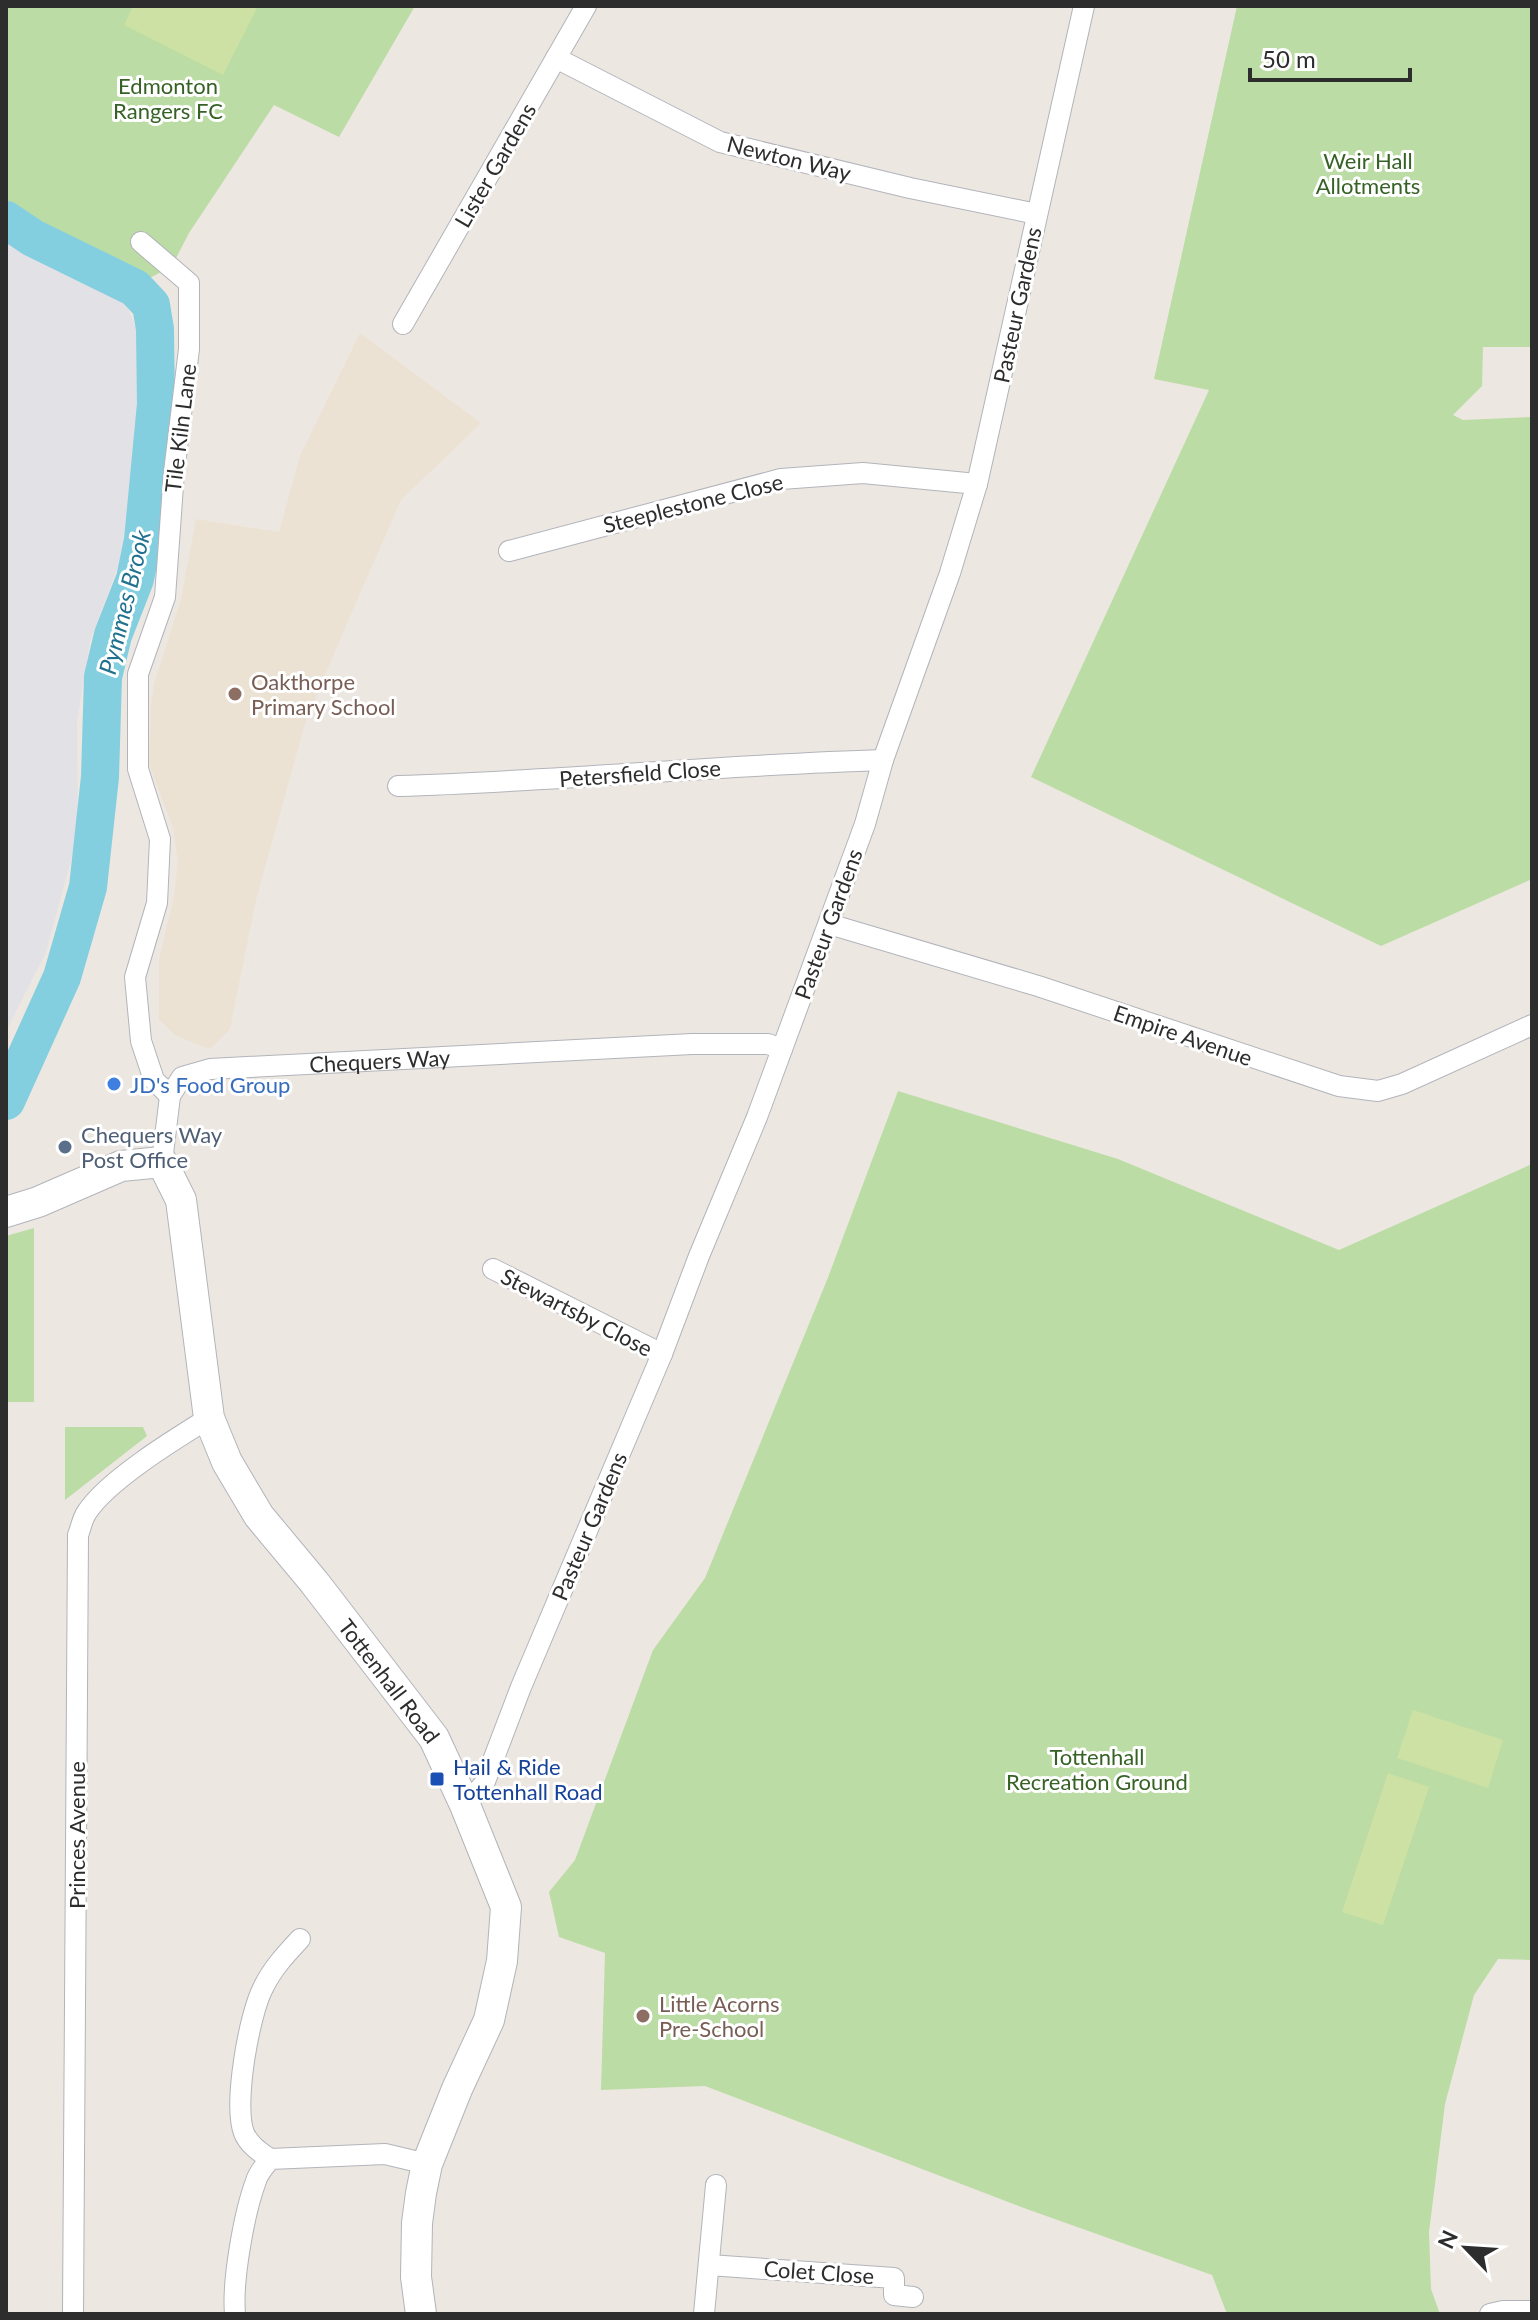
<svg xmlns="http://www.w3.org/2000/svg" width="1538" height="2320" font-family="Lato,sans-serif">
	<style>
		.industrial { fill: #e2e1e6 }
		.education { fill: #ece2d3 }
		.green { fill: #bcdca5 }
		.pitch { fill: #cce1a3 }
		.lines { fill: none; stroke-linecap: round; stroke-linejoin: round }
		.river { stroke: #83cfe0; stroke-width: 38 }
		.street-casing { stroke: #b2b4bb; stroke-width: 22 }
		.secondary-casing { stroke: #b2b4bb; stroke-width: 32 }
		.street { stroke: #fff; stroke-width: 20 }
		.secondary { stroke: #fff; stroke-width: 30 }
		.education-dot { fill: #8d6e63; stroke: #fff; stroke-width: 3 }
		.shop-dot { fill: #3f7fe0; stroke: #fff; stroke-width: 3 }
		.service-dot { fill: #5c6f8a; stroke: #fff; stroke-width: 3 }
		.transit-dot { fill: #1a4fb4; stroke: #fff; stroke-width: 3 }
		.labels { text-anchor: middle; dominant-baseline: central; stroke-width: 6; stroke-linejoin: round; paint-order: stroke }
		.park-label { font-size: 22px; fill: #366225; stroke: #fff }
		.street-label { font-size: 22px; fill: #2d2d2d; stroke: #fff }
		.education-label { font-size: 22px; fill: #785e54; stroke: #fff; text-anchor: start }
		.shop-label { font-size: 22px; fill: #366cbe; stroke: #fff; text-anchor: start }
		.service-label { font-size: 22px; fill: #4e5e75; stroke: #fff; text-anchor: start }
		.transit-label { font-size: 22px; fill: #164399; stroke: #fff; text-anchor: start }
		.water-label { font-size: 24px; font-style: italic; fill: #1f718f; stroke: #fff }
	</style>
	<rect width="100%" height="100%" fill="#ede7e2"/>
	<path class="industrial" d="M6,236L18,245L122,293L140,339L143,482L130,534L90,641L77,721L78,834L46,952L6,1031Z"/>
	<path class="education" d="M360,333L481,423L401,500L351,614L306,720L256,900L230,1029L210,1049L176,1036L159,1019V960L174,896L178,861L173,828L149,764L151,705L154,684L181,599L196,519L279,532L300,456Z"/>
	<g class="green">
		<path d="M6,6H415L339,137L274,105L189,233L172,266L122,293L18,245L6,236Z"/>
		<path d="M1237,6H1532V353L1531,347H1483L1482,386L1453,415L1463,420L1532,417V879L1381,946L1031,777L1209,390L1154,379Z"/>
		<path d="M898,1091L1118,1159L1339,1250L1532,1164V1960L1498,1959L1474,1995L1445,2104L1429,2232L1431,2289L1440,2314H1227L1212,2275L1021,2207L705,2086L601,2090L605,1953L559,1937L549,1892L575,1860L653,1650L705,1578L827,1280Z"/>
		<path d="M34,1228V1402H6V1236Z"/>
		<path d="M65,1427H143L147,1436L65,1500Z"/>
	</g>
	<g class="pitch">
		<path d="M133,6H258L223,75L124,25Z"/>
		<path d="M1413,1710L1503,1740L1488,1788L1397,1758Z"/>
		<path d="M1388,1773L1429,1787L1383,1925L1342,1912Z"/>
	</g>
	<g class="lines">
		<path class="river" d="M6,220L33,238L135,288L151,305L155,329L156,404L143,540L135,579L113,635L103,677L100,777L88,887L62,977L6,1101"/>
		<g class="street-casing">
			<g id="street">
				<path d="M556,58L720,142L910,188L1037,214"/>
				<path d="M141,242L189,283V349L174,472L165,597L138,674V769L160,839L157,903L135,977L141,1041L154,1080L170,1096"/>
				<path d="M403,324L586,6"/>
				<path d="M509,551L781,479L863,473L977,484"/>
				<path d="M398,786C560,781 721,765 883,760"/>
				<path d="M829,924L1038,986L1339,1086L1378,1091L1402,1084L1532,1025"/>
				<path id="s1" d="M162,1162L170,1096L182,1077L210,1069L692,1044H768L782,1049"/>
				<path d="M493,1269L662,1354"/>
				<path d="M465,1805L484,1784L521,1687L662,1354L699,1256L757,1117L865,824L883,760L950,573L977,484L1084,6"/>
				<path d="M270,2159C260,2152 249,2145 244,2133C233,2105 249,2015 263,1988C272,1969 286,1954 300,1939"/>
				<path d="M709,2265L894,2278V2295L913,2297"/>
				<path d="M73,2314L78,1535C81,1528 82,1519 87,1512C108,1480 175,1439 209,1418"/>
				<path d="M235,2314C232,2281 244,2213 256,2181C258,2173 265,2166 270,2159L385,2154L427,2164"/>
				<path d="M704,2314L716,2185"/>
				<path d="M1490,2314L1503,2311H1532"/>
			</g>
		</g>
		<g class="secondary-casing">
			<g id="secondary">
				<path id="s2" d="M6,1212L38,1202L121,1166L162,1162L181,1200L209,1418L227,1462L259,1516L314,1582L434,1738L465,1805L506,1907L502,1961L489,2020L457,2089L427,2164L421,2193L417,2223L416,2277L421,2314"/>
			</g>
		</g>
		<use href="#street" class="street"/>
		<use href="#secondary" class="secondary"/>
	</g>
	<g class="education-dot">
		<circle cx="235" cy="694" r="8"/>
		<circle cx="643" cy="2016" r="8"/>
	</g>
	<circle class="shop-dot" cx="114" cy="1084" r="8"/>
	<circle class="service-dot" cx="65" cy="1147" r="8"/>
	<rect class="transit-dot" x="429" y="1771" width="16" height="16" rx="4"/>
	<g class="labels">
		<g class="park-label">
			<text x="168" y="85">Edmonton<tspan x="168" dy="25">Rangers FC</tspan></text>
			<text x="1368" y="160">Weir Hall<tspan x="1368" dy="25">Allotments</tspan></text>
			<text x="1097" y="1756">Tottenhall<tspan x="1097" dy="25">Recreation Ground</tspan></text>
		</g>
		<g class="street-label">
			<text transform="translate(789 158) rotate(14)">Newton Way</text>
			<text transform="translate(495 165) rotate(-60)">Lister Gardens</text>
			<text transform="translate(1017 305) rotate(-78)">Pasteur Gardens</text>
			<text transform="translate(180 428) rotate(-83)">Tile Kiln Lane</text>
			<text transform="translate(693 503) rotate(-14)">Steeplestone Close</text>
			<text transform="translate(640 773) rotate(-4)">Petersfield Close</text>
			<text transform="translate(828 924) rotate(-70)">Pasteur Gardens</text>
			<text transform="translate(1183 1035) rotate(19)">Empire Avenue</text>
			<text stroke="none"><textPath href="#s1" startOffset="288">Chequers Way</textPath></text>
			<text transform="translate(577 1312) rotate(27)">Stewartsby Close</text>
			<text transform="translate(589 1526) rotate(-67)">Pasteur Gardens</text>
			<text stroke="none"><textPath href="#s2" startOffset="748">Tottenhall Road</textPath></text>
			<text transform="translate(76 1835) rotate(-90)">Princes Avenue</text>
			<text transform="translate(819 2272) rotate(4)">Colet Close</text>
		</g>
		<g class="education-label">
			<text x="251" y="681">Oakthorpe<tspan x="251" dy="25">Primary School</tspan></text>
			<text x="659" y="2003">Little Acorns<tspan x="659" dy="25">Pre-School</tspan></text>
		</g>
		<g class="shop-label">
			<text x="130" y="1084">JD's Food Group</text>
		</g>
		<g class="service-label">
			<text x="81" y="1134">Chequers Way<tspan x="81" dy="25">Post Office</tspan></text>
		</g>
		<g class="transit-label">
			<text x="453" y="1766">Hail &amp; Ride<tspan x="453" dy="25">Tottenhall Road</tspan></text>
		</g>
		<g class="water-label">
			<text transform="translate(124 602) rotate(-76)">Pymmes Brook</text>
		</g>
	</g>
	<rect width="1538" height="2320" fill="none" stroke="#2d2d2d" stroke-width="16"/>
	<g transform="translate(1466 2248) rotate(295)" stroke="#ffffff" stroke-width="6" paint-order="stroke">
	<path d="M0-6L14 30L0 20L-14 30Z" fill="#2d2d2d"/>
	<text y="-12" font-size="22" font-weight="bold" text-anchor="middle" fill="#2d2d2d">N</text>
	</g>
	<path d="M1250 68v12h160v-12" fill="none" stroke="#2d2d2d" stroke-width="4"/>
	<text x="1262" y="68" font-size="24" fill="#2d2d2d" stroke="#ffffff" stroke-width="6" paint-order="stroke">50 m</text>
</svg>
